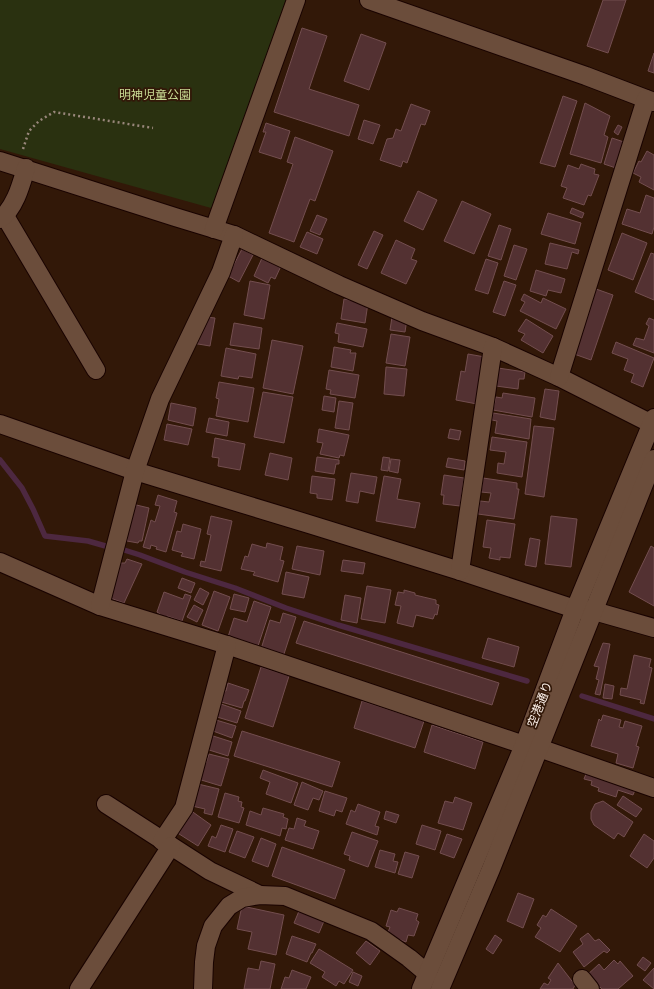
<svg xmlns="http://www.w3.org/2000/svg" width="654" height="989" font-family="Commissioner,'Noto Sans JP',sans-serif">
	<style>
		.green { fill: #2a3110 }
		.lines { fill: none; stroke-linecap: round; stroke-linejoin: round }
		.stream { stroke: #4d2840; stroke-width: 5.5 }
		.building { fill: #533132; stroke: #734e4f }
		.minor-casing { stroke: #190300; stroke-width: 20 }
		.path { stroke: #99877b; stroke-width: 2.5; stroke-dasharray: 2 3; stroke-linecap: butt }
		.minor { stroke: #6b4d3b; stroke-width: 18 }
		.labels { text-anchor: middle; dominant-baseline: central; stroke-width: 3.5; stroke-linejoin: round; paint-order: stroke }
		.park-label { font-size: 12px; fill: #cadc95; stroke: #321808 }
		.street-label { font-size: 12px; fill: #fdf2eb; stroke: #321808 }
	</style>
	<rect width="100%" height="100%" fill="#321808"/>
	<path class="green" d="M0,0H288L218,204L211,208L0,149Z"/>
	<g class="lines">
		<g class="stream">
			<path d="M0,460L22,488L33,509L45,536L88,541L109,547"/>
			<path d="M121,549L140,555L185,572L235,588L286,608L338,625L527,681"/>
			<path d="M582,696L654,719"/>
		</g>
	</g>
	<g class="building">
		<path d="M603,0H626L608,53L587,46Z"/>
		<path d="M302,28L327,36L309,89L359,105L349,136L274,112Z"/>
		<path d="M361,34L386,43L369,90L344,81Z"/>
		<path d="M654,53V73L648,71Z"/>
		<path d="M563,96L577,101L555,167L540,163Z"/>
		<path d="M585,103L610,116L604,135L608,137L601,163L570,154Z"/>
		<path d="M411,104L430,111L425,125L421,124L407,163L403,161L401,167L380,160L387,139L393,138L396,129L401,131Z"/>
		<path d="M364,120L380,125L373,144L358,139Z"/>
		<path d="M266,123L290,131L281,159L259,152L266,132H263Z"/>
		<path d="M618,125L622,127L618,135L614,132Z"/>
		<path d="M295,137L333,151L315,201L310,199L294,242L269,233L293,164L287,162Z"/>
		<path d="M612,138L624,142L616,168L604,164Z"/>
		<path d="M647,151L654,155V190L639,182L641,177L633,173L639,161L641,162Z"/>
		<path d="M581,164L595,169L594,174L599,175L591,196L588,195L584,205L563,198L567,188L561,186L568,165L579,169Z"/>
		<path d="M418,191L437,200L423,230L404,221Z"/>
		<path d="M646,195L654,198V227L652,234L622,224L627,209L640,213Z"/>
		<path d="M462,201L491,214L474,254L444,241Z"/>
		<path d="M572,208L584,213L582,218L570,213Z"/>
		<path d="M548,213L581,223L575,244L541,234Z"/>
		<path d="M317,215L327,219L320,235L310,231Z"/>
		<path d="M499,225L511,229L501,260L488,256Z"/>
		<path d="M374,231L383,235L367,269L358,265Z"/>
		<path d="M307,232L323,239L317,254L300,247Z"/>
		<path d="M622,233L647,243L633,280L608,270Z"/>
		<path d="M396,240L415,249L411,259L417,261L406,284L381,273Z"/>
		<path d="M550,243L579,250L578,254L572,252L567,269L545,264Z"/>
		<path d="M514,245L527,249L516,280L504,276Z"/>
		<path d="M242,249L253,255L239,282L228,276Z"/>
		<path d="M651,253L654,254V300L635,292Z"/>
		<path d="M262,258L281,266L275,279L271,277L268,283L254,276Z"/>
		<path d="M486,259L498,263L488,294L475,290Z"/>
		<path d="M536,270L565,279L561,293L548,290L546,296L530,291Z"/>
		<path d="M250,281L270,285L264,319L244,315Z"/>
		<path d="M504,281L516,285L505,316L493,312Z"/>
		<path d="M596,289L613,295L591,360L574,354Z"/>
		<path d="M524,294L541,303L543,298L566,309L556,329L520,311L525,302L521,300Z"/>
		<path d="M344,299L368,303L365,323L341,319Z"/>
		<path d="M206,317L215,318L210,346L192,343Z"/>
		<path d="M392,317L407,319L405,332L390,330Z"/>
		<path d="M649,318L654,320V353L633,345L636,338L644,340L649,326L646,324Z"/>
		<path d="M526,319L553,336L543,353L521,340L525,334L518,331Z"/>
		<path d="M234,323L262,328L259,349L230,345Z"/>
		<path d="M337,323L367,329L363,347L338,342L339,334L335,333Z"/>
		<path d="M391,334L410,337L405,366L386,363Z"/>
		<path d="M272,340L303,346L293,394L263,388Z"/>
		<path d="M616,342L654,358L643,387L631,382L634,374L624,370L628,359L612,353Z"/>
		<path d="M334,347L351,350L350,353H356L353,371L331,367Z"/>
		<path d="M226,348L256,354L252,378L239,376L238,379L221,376Z"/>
		<path d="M468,354L485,357L477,404L456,400L461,371L465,372Z"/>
		<path d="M386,367L407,369L404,396L384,394Z"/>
		<path d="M498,368L525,372L524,379H519L518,389L496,386Z"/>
		<path d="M329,370L359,375L355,398L330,394L331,390L326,389Z"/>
		<path d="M219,382L254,388L248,422L216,416L219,399L216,398Z"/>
		<path d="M545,389L559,391L555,420L540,417Z"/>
		<path d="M263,392L293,397L284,443L254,437Z"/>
		<path d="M503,393L535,398L532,417L493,410L496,397L502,398Z"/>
		<path d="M324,396L336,398L334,412L322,410Z"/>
		<path d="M339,401L353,403L349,430L335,428Z"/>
		<path d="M171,403L196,408L193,426L168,420Z"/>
		<path d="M493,413L531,419L529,439L495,433L497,421L492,420Z"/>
		<path d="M209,418L229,422L227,436L206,432Z"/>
		<path d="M167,424L192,429L188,445L164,440Z"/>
		<path d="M534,426L554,428L544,497L525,494Z"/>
		<path d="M319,429L349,435L344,456L340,455L339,458L320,454L323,443L317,442Z"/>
		<path d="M450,429L461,431L459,440L448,438Z"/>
		<path d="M492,437L527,442L522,477L497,473L498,463L504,464L506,452L490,450Z"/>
		<path d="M215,438L245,444L240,470L218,466L219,458L212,457Z"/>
		<path d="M270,453L292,458L288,480L265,475Z"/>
		<path d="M317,457L339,460V464H336L334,474L315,471Z"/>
		<path d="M383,457L390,458L388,471L381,470Z"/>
		<path d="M448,458L465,461L464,470L446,467Z"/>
		<path d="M391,459L400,460L398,473L389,471Z"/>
		<path d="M351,473L377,477L374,494L360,491L358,503L346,501Z"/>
		<path d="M444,475L464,478L460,506L443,504L444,495H441Z"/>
		<path d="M312,476L335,479L332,500L317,498V494L310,493Z"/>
		<path d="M384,476L401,479L397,499L420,503L415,528L376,521Z"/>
		<path d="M483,478L517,483V489H519L514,519L478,514L480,501L489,502L491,493L481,492Z"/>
		<path d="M158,495L177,501L174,512L177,513L166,552L156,549L157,547L151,545L150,549L143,547L151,520L155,522L160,506L155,505Z"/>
		<path d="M128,503L149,508L142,541H139L138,543L127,541V538L121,536Z"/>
		<path d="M211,516L232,521L221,571L200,566L201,561L205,562L211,535L207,534Z"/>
		<path d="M551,516L577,519L571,567L545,564Z"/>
		<path d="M487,520L515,524L510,558L500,557V560L489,558L491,548L483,547Z"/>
		<path d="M183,524L201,529L194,559L181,556L183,553L172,550L177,531L181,532Z"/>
		<path d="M530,538L540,540L536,567L525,565Z"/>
		<path d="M267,543L283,547L280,560L284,561L278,582L253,575L255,572L241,569L245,556L248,557L252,544L266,548Z"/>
		<path d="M297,546L324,551L320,575L292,569Z"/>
		<path d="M651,546L654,548V606L629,592Z"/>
		<path d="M127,559L142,564L124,603L110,598L118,563H125Z"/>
		<path d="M343,560L365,563L363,574L341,571Z"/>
		<path d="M286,572L309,577L304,598L282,594Z"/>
		<path d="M182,578L195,583L191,593L178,588Z"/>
		<path d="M367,586L391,590L385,623L361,619Z"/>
		<path d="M200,588L209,593L203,605L194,600Z"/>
		<path d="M404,590L415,593V595L436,600V604L439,605L437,615L435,614L433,619L416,615L413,627L397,623L401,606L395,605L398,592L404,593Z"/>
		<path d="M214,591L230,597L218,631L202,625Z"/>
		<path d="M164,592L183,599L185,594L191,596L182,621L167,616L166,619L159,617L160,614L157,612Z"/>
		<path d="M234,594L249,598L245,612L230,609Z"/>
		<path d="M345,595L361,598L357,623L341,620Z"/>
		<path d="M254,601L271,607L258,646L228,637L234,618L247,622Z"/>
		<path d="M194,605L203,610L197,622L187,617Z"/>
		<path d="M283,613L296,617L283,657L261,649L270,620L280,623Z"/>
		<path d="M304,621L499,683L492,705L296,643Z"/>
		<path d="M488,638L519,647L514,667L482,658Z"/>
		<path d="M603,643L610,644L600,695L595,694L599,680L596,679L599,667L594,666Z"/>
		<path d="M634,655L651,659L649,667L652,668L644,704L640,703L641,700L620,695L621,688L627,689Z"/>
		<path d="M261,667L289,676L273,727L245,718Z"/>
		<path d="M228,683L249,690L245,701H244L242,708L218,701L222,690L226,691Z"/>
		<path d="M605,684L614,686L612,699L603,698Z"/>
		<path d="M362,701L424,721L415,748L354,728Z"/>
		<path d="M221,704L241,711L237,723L217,717Z"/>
		<path d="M603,715L621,720L619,727L623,728L625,721L642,726L636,746L639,747L633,768L616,763L618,754L591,746L599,719L601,721Z"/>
		<path d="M216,720L236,726L232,738L213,731Z"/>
		<path d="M432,725L483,742L475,769L424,752Z"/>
		<path d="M242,731L340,762L332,787L234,756Z"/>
		<path d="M210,735L232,742L228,756L206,749Z"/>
		<path d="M209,754L229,759L221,786L198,779L203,762L206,763Z"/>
		<path d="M263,770L298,783L291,803L266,794L270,782L260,778Z"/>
		<path d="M586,774L635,790L633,795L618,790L616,797L598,791L599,788L591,785L592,781L584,779Z"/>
		<path d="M302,782L323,791L319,800L313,798L308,810L294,805Z"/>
		<path d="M198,784L219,789L212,815L204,813L205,809L192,806Z"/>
		<path d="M325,791L347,798L342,812L336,810L334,816L319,811Z"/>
		<path d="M225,793L239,797L238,801L242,802L241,807L244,808L239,823L218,817Z"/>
		<path d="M623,796L642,809L636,817L617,805Z"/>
		<path d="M455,797L472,803L463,830L438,823L445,801L453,803Z"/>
		<path d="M603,801L633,822L624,837L618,833L614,839L594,825L591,819V812L595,804Z"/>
		<path d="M358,804L380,812L375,826L379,827L377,835L346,824L351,810L355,812Z"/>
		<path d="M263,808L284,814L283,817L288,819L286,829L282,828L280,836L246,825L250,811L261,815Z"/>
		<path d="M190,810L211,825L198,846L176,832Z"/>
		<path d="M386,811L399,815L396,823L384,819Z"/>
		<path d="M297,818L306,821L304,826L319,831L313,849L285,840L289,828L294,829Z"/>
		<path d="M221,825L233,829L225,852L208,846L212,836L216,838Z"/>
		<path d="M422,825L441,831L435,850L416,844Z"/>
		<path d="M237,831L254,837L245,858L229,852Z"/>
		<path d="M352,832L378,841L368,867L349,860L350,856L344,854Z"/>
		<path d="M447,834L462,839L454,858L440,853Z"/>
		<path d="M644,834L654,841V858L647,868L630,856Z"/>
		<path d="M261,838L276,844L268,867L252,861Z"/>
		<path d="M282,847L345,870L335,899L272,876Z"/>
		<path d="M380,850L395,854L393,861L398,862L395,873L375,867Z"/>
		<path d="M405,852L419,856L412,878L398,874Z"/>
		<path d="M518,893L534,899L523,928L507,921Z"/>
		<path d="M242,906L284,915L276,955L248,949L252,932L237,929Z"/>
		<path d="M399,908L418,914L416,920L419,922L414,936L408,935L406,942L387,935L390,927L386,926L391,910L397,912Z"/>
		<path d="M551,909L577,926L560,952L535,937L541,928L537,925L543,915L546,917Z"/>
		<path d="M299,911L324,921L319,933L294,923Z"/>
		<path d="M588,933L595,941L599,939L610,950L607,953L604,951L584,967L573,952L583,944L580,939Z"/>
		<path d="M495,935L502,940L493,954L486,949Z"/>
		<path d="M292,936L316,944L312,953H311L307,962L286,954Z"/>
		<path d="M366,941L380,951L370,965L356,953Z"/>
		<path d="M319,949L353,970L344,984L339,981L336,986L322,977L325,972L310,963Z"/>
		<path d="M643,957L651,963L645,971L637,965Z"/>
		<path d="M614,960L618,964L620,961L633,976L618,989H602L600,987L599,988L592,980L586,976L599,964L604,970Z"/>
		<path d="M261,961L275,964L270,989H244L248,968L259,970Z"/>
		<path d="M558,963L575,985L573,989H540L544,983L548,985L551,980L548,978Z"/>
		<path d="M654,968V989L643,980Z"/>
		<path d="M292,970L311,977L306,989H281L285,977L289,978Z"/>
		<path d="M353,972L362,976L358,986L349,982Z"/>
	</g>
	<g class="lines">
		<g class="minor-casing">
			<g id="minor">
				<path d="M369,0L586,76L654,102"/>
				<path d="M0,161L175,217L234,235L339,285L422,321L493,347L559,377L652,424"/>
				<path d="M5,216L96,370"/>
				<path d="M0,219C15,208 21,185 26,168"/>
				<path d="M214,229L296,0"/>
				<path d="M559,377L646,99"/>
				<path d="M0,424L135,471L312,525L460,571L575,609L594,611L654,628"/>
				<path d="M0,562L100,606L227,645L524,745"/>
				<path d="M460,571L493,347"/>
				<path d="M100,606L135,471L160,399L221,272L234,235"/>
				<path d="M539,748L654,788"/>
				<path d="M106,804L210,871L260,895"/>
				<path d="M162,841L184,808L227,645"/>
				<path d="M582,979L590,989"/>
				<path d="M79,989L171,846"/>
				<path d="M203,989L204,962L206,946L213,926L229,906L242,898L260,895L285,896L371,931L409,958L428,974"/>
				<path d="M421,989L524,745L575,609L654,418"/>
				<path d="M440,989L491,869L654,459"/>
			</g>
		</g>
		<path class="path" d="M23,149L29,131L39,121L54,112L153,128"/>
		<use href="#minor" class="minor"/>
	</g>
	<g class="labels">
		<g class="park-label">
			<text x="155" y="94">明神児童公園</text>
		</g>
		<g class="street-label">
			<text transform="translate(539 704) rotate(-69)">空港通り</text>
		</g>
	</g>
</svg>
